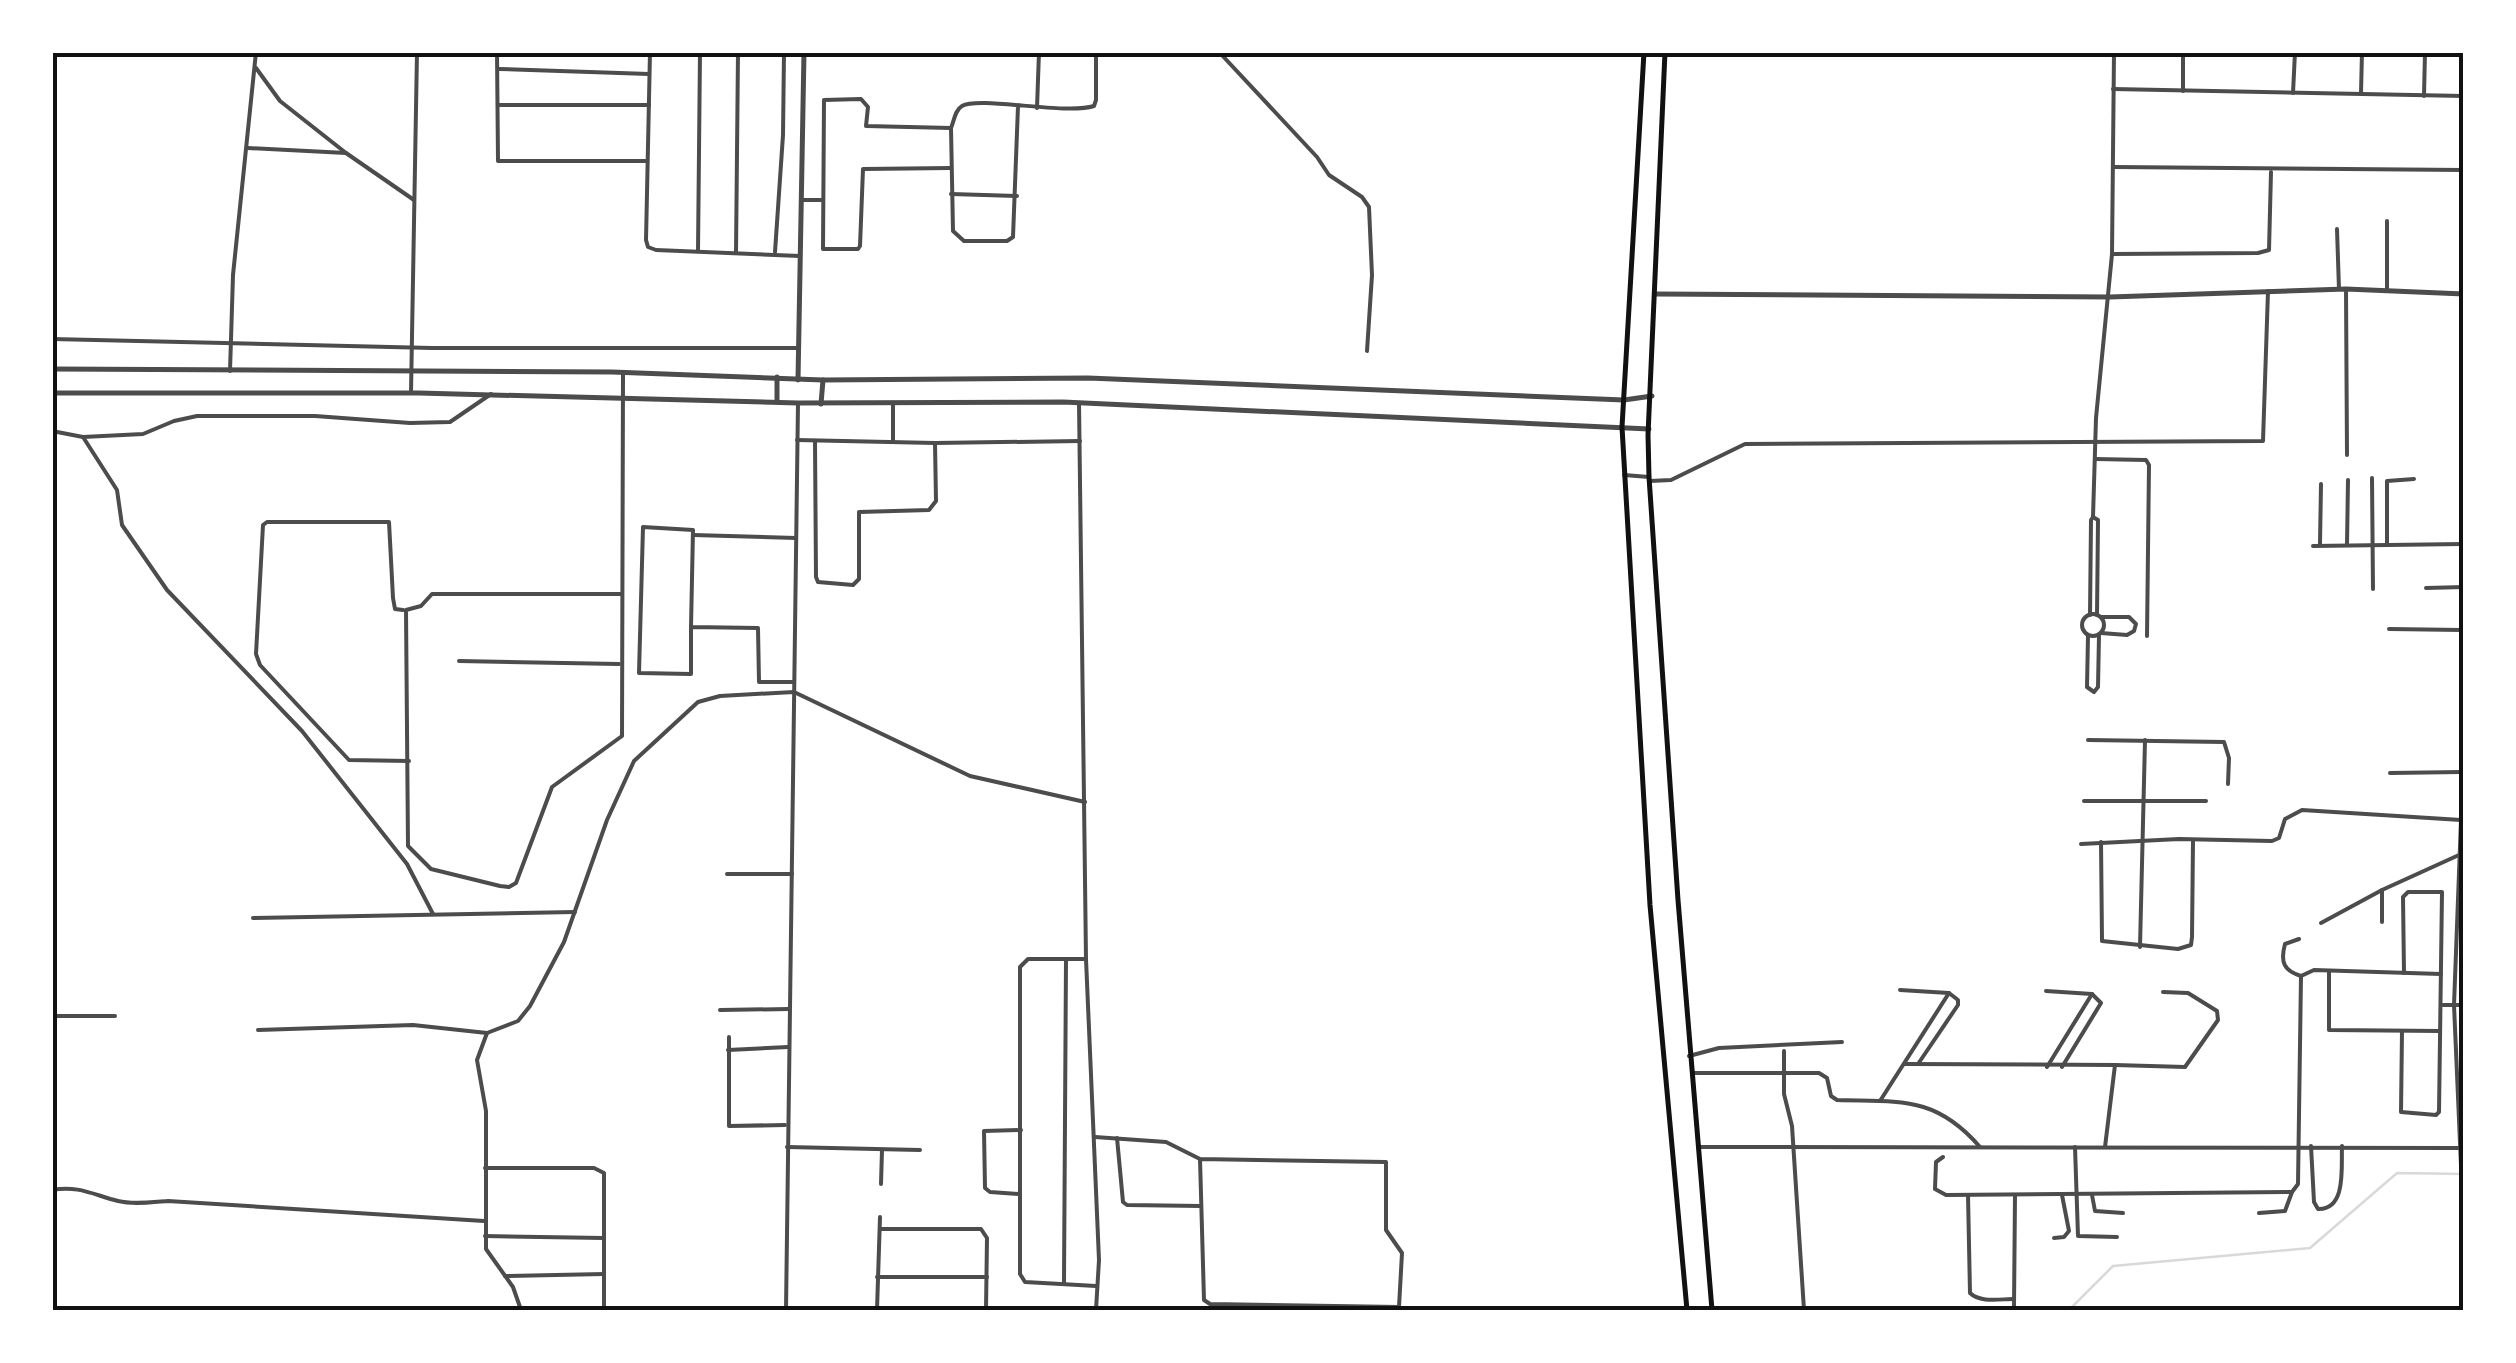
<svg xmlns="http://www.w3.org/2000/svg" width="2516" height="1363" font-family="'DejaVu Sans',sans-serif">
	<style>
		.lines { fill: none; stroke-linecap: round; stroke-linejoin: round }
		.stream { stroke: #d9d9d9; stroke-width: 2.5 }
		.minor { stroke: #4c4c4c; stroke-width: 4 }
		.tertiary { stroke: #4c4c4c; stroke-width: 5 }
		.secondary { stroke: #111; stroke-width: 5 }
		.neatline { fill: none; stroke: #111; stroke-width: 4 }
	</style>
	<rect width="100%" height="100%" fill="#fff"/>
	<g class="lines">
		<path class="stream" d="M2069,1310L2113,1266L2310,1248L2397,1173L2464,1174"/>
		<g class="minor">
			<path d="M497,52L498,161H647"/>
			<path d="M650,52L646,240L648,247L656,250L800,256"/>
			<path d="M1219,52L1317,157L1329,175L1362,197L1369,207L1372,275L1367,351"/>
			<path d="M2183,52V91"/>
			<path d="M256,68L280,101L346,153"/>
			<path d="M499,69L649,74"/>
			<path d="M2113,89L2464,96"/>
			<path d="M2293,93L2295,52"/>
			<path d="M2361,93L2362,52"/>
			<path d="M2424,96L2425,52"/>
			<path d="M498,105H649"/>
			<path d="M1018,106L1013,237L1007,241H964L953,231L951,128C954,121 955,110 962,106C979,96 1065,115 1094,106L1096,100V52"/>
			<path d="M1037,108L1039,52"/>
			<path d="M951,128L866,126L868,107L861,99L824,100L823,249H858L860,246L863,169L951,168"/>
			<path d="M248,148L346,153L414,200"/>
			<path d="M2114,167L2464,170"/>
			<path d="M2464,171L2461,820L2454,1005L2464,1234"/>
			<path d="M951,194L1017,196"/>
			<path d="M801,200H821"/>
			<path d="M2387,221V291"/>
			<path d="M2337,229L2339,289"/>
			<path d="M698,251L700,52"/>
			<path d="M775,252L783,135L784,52"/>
			<path d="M736,253L738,52"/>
			<path d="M2112,254L2258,253L2269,250L2271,172"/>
			<path d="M2346,290L2347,455"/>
			<path d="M52,339L432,348H799"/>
			<path d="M230,371L233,275L256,52"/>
			<path d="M411,393L417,52"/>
			<path d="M1079,403L1086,959L1099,1260L1096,1310"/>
			<path d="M52,431L83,437L143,434L174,421L197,416H315L410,423L450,422L491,394"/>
			<path d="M83,437L117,490L122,525L167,590L302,731L407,864L433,914"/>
			<path d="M797,440L935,443L1080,441"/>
			<path d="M815,441L816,577L818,582L853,585L859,579V512L929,510L936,501L935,443"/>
			<path d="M893,442V404"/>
			<path d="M2095,459L2146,460L2149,465L2147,636"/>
			<path d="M1624,475L1649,477"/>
			<path d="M2372,478L2373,589"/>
			<path d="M1650,481L1671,480L1745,444L2263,441L2268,291"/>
			<path d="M2093,517L2096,418L2112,254L2114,52"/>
			<path d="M693,535L796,538"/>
			<path d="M2320,544L2321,484"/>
			<path d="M2347,545L2348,480"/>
			<path d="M2387,545V481L2414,479"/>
			<path d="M2313,546L2463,544"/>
			<path d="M2426,588L2464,587"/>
			<path d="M620,594H432L421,606L406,610L408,846L431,869L500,886L509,887L516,883L552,787L622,736L623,373"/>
			<path d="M403,610L395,609L393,598L389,522H267L263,525L256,654L260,665L349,760L409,761"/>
			<circle cx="2093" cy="625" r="11"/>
			<path d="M2090,615L2091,520L2093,517L2098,520L2097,615"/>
			<path d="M2101,617H2129L2136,624L2134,631L2127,635L2101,633"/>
			<path d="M691,627L693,530L643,527L639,673L691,674V627L758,628L759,682H794"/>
			<path d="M2389,629L2462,630"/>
			<path d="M2088,636L2087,687L2094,692L2098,687L2099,635"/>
			<path d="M459,661L619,664"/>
			<path d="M2088,740L2224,742L2229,758L2228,784"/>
			<path d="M2390,773L2461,772"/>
			<path d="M2084,801H2206"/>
			<path d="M2101,842L2102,941L2178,949L2191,945L2192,937L2193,840"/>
			<path d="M2081,844L2179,839L2272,841L2279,838L2285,819L2302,810L2461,820"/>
			<path d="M727,874H792"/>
			<path d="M253,918L575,912"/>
			<path d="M2382,922V890"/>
			<path d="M2321,923L2382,890L2459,855"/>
			<path d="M2299,939L2285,944C2280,962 2284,971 2301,976"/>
			<path d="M2140,947L2145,740"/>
			<path d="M1086,959H1028L1020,967V1274L1025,1282L1096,1286"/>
			<path d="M2329,972V1030L2440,1031"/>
			<path d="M1900,990L1949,993L1958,1000V1005L1918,1064"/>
			<path d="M2046,991L2092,994L2101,1003L2062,1067"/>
			<path d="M2443,1005H2464"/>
			<path d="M720,1010L789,1009"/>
			<path d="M52,1016H115"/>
			<path d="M258,1030L413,1025L487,1033"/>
			<path d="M2402,1031L2401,1112L2436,1115L2439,1112L2442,892H2408L2403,897L2404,973"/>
			<path d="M729,1037V1126L785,1125"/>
			<path d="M728,1050L788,1047"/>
			<path d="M1784,1051V1094L1792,1126L1804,1310"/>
			<path d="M1689,1056L1719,1048L1842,1042"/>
			<path d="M1905,1064L2115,1065L2105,1147"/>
			<path d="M2115,1065L2185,1067L2218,1020L2217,1011L2188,993L2163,992"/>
			<path d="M2047,1067L2092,994"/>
			<path d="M1692,1073H1819L1827,1078L1831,1096L1837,1100C1899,1102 1935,1095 1980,1147"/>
			<path d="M1880,1101L1949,993"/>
			<path d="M1095,1137L1166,1142L1200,1159L1386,1162V1230L1402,1253L1399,1307L1210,1304L1204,1300L1200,1159"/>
			<path d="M1117,1138L1123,1202L1127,1205L1201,1206"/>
			<path d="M2311,1146L2314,1202L2318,1209C2347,1210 2341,1166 2342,1146"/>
			<path d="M787,1147L920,1150"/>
			<path d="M1698,1147L2458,1148"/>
			<path d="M2075,1147L2078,1236L2117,1237"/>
			<path d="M1943,1157L1936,1162L1935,1189L1946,1195L2292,1192L2298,1184L2301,976L2314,970L2441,974"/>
			<path d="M485,1168H594L604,1173V1310"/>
			<path d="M881,1184L882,1150"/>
			<path d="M52,1190C78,1185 94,1195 118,1201C134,1205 152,1202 168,1201L484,1221"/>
			<path d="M1019,1194L990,1192L985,1188L984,1131L1021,1130"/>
			<path d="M1968,1195L1970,1293C1980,1303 2000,1299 2014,1299"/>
			<path d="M2092,1195L2095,1211L2123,1213"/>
			<path d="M2259,1213L2285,1211L2292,1192"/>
			<path d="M880,1229H981L987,1238L986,1310"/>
			<path d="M485,1236L604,1238"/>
			<path d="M2054,1238L2064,1237L2069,1231L2062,1195"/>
			<path d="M505,1276L604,1274"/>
			<path d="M877,1277H987"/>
			<path d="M1064,1282L1066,959"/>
			<path d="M2014,1307L2015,1195"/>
			<path d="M521,1310L513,1287L486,1249V1111L477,1060L487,1033L518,1021L530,1006L564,942L607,820L634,761L698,702L720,696L794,692L970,776L1085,802"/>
			<path d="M786,1310L798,403"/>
			<path d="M877,1310L880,1217"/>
		</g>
		<g class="tertiary">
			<path d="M1656,294L2110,297L2346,289L2464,294"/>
			<path d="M52,369L612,372L823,380L1088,378L1624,400L1652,396"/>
			<path d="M798,380L804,52"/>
			<path d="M52,393H419L798,403L1063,402L1649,429"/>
			<path d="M777,401V377"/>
			<path d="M821,404L823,380"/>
		</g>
		<g class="secondary">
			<path d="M1644,52L1622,427L1650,905L1687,1310"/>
			<path d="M1665,52L1648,435L1649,477L1678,900L1712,1310"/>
		</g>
	</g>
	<rect width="2516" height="1363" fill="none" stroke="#ffffff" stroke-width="110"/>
	<rect x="55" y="55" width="2406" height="1253" class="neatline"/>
</svg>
